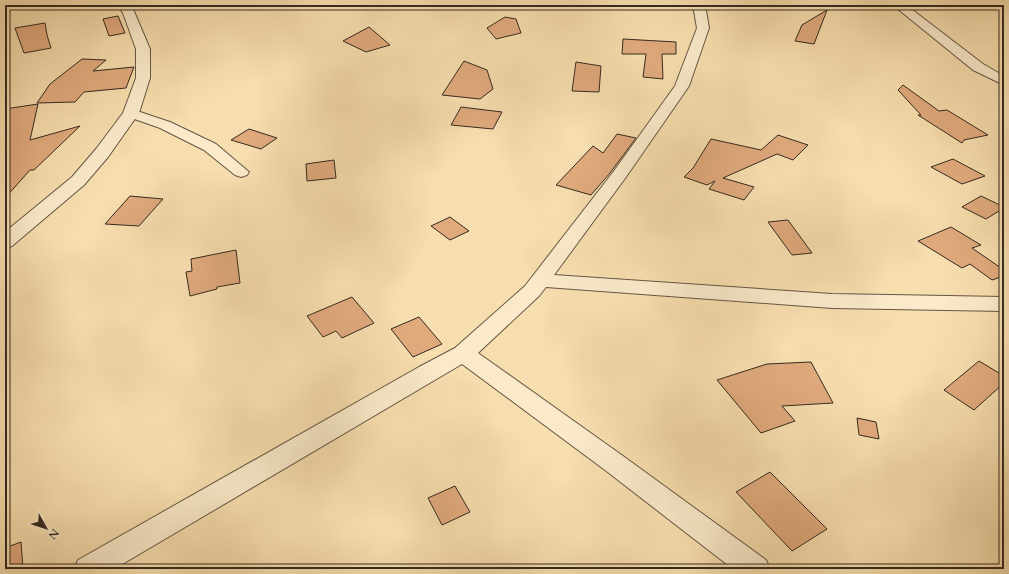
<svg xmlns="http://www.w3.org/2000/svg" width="1009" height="574" font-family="Cardo,serif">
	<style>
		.building { fill: #e0aa7d; stroke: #342a20 }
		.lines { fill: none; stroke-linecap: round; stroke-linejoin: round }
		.minor-casing { stroke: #655744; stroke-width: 2 }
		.tertiary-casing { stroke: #655744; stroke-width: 2 }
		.minor { fill: #faeaca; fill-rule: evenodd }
		.tertiary { fill: #faeaca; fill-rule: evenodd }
	</style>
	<rect width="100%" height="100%" fill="#f7deae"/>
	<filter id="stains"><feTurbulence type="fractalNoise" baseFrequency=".005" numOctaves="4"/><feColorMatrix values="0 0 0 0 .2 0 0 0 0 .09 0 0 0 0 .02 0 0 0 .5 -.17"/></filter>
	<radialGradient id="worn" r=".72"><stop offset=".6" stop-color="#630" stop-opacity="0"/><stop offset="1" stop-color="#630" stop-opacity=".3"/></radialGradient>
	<g class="building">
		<path d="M827,10L814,44L795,41L802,25Z"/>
		<path d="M118,16L125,33L109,36L103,19Z"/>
		<path d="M505,17L516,19L521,33L496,39L487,28Z"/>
		<path d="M45,23L47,35L51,48L24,53L15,28Z"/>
		<path d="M369,27L390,45L366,52L343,41Z"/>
		<path d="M623,39L676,42V54H662L663,79L643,77L646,54H622Z"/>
		<path d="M82,59L106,60L93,71L134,67L126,88L84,92L75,102L37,103L50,84Z"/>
		<path d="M464,61L487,70L493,89L480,99L442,95Z"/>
		<path d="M576,62L601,66L599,92L572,91Z"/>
		<path d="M903,85L939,111L947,110L988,135L964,140L962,143L918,115H921L898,90Z"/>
		<path d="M38,104L30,140L80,126L34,170H30L5,198V109Z"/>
		<path d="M461,107L502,112L493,129L451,125Z"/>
		<path d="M249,129L277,138L261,149L231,140Z"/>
		<path d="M617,134L636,138L610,173L591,195L556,185L593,146L603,153Z"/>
		<path d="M778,135L808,145L793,160L777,154L723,178L754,187L744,200L709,189L715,181L707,185L684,177L693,168L711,139L761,150Z"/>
		<path d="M953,159L985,176L962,184L931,167Z"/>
		<path d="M334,160L336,178L307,181L306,164Z"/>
		<path d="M130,196L163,199L139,226L105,224Z"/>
		<path d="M981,196L1004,207V208L986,219L962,207Z"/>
		<path d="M450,217L469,231L450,240L431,226Z"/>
		<path d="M788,220L812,253L792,255L768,222Z"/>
		<path d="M951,227L981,245L972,248L1004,270V276L992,280L970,264L962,268L918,241Z"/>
		<path d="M236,250L240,283L217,287V289L190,296L186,272L192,271L191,259Z"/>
		<path d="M352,297L374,323L342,338L336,331L323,337L307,316Z"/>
		<path d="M419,317L442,344L413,357L391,329Z"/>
		<path d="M979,361L1004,376V383L974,410L944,390Z"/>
		<path d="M811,362L833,403L782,406L795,421L761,433L717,380L767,364Z"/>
		<path d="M857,418L876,422L879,439L859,435Z"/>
		<path d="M770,472L827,529L792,551L736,492Z"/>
		<path d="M455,486L470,512L442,525L428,498Z"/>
		<path d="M21,542L23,569H5V548Z"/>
	</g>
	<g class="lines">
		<g class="minor-casing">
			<g id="minor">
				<path d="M693,5H705L709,28L689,86L626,177L554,275L832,294L1004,297V311L832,308L546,287L539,296L478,353L623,456L766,560L770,569H733L605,470L462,364L114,569H74L78,560L419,367L455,348L525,286L614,171L675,86L697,28Z"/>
				<path d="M893,5H906L983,64L1004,76V85L973,70Z"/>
				<path d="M131,109L170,122L216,144L249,172L247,175L241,177L235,175L204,150L160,128L126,116L124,113L126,110Z"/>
			</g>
		</g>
		<g class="tertiary-casing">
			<path id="tertiary" d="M117,5H130L133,9L150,49V78L139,113L108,157L84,185L12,246L5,248V232L72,177L96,149L123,113L136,78V49L123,13Z"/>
		</g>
		<use href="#minor" class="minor"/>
		<use href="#tertiary" class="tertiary"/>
	</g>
	<rect width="1009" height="574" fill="none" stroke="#f7deae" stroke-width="20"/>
	<rect x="6" y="6" width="997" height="562" fill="none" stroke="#342a20" stroke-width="2"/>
	<rect x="10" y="10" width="989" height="554" fill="none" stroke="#342a20"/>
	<g transform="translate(46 528) rotate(129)" stroke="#faeaca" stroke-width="3" paint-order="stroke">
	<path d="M0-3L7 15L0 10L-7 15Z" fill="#342a20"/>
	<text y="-6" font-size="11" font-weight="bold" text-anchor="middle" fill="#342a20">N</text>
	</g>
	<rect width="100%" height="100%" filter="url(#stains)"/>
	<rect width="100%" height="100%" fill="url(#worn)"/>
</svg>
